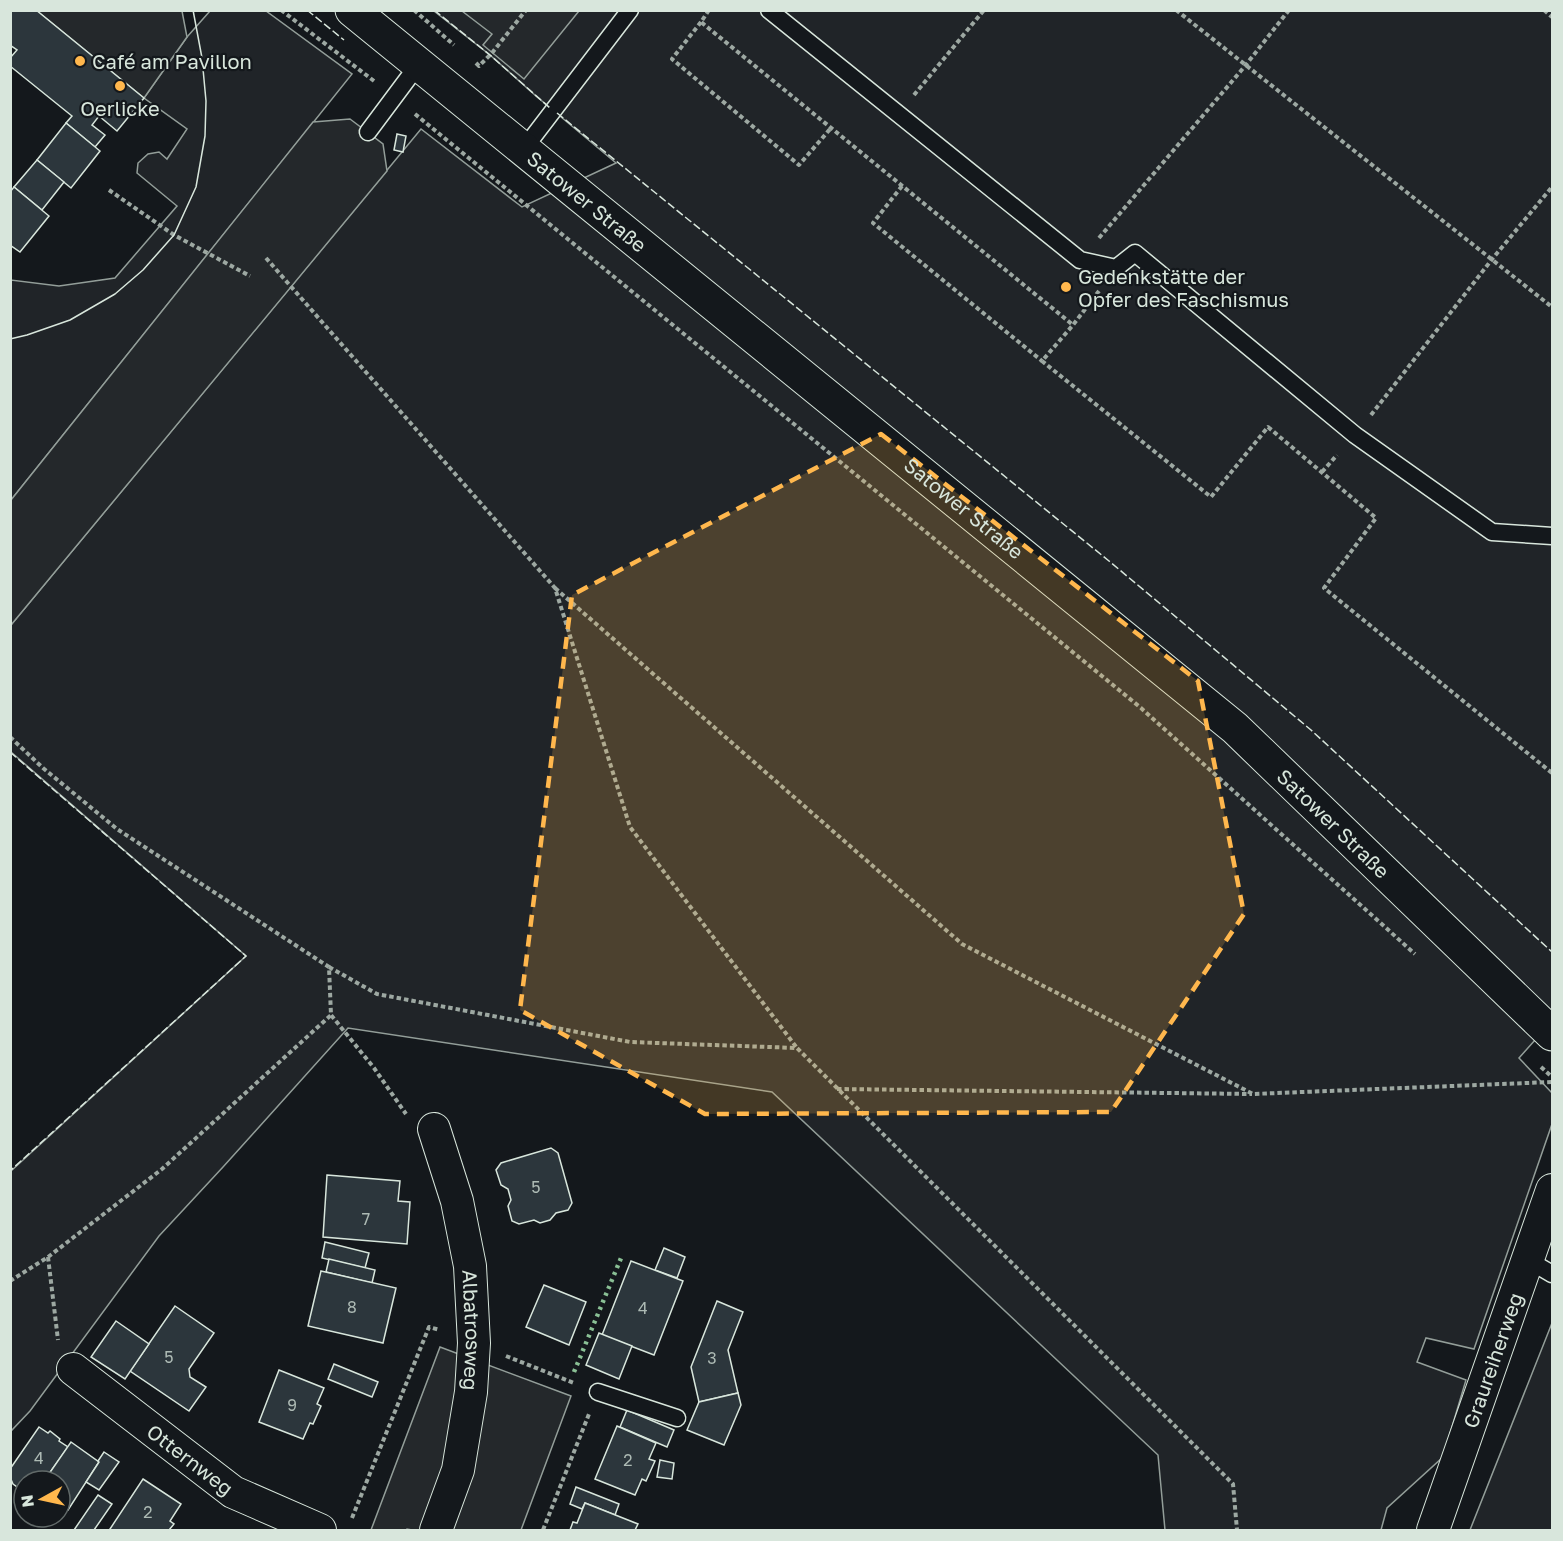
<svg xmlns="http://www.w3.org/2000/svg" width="1563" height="1541" font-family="'Golos Text',sans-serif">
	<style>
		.green { fill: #202428; stroke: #939e99; stroke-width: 1.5 }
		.parking { fill: #24282b; stroke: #939e99; stroke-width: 1.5 }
		.building { fill: #2c363c; stroke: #d8e6dc; stroke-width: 1.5 }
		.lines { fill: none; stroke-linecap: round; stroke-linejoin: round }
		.lane-casing { stroke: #d8e6dc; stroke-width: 19 }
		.street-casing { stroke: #d8e6dc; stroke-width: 34 }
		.secondary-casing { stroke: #d8e6dc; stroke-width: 35 }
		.path { stroke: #9da8a2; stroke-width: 4; stroke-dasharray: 4.5 3; stroke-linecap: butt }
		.lane { stroke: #14181c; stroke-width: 16 }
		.street { stroke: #14181c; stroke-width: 32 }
		.secondary { stroke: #14181c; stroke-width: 33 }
		.tram { stroke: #d8e6dc; stroke-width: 1.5 }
		.hedge { stroke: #8ac095; stroke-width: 4.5; stroke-dasharray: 3 4.5; stroke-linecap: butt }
		.fence { stroke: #d8e6dc; stroke-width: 1.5; stroke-dasharray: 8 3; stroke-linecap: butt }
		.marked { fill: #ffb74d; fill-opacity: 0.2; stroke: #ffb74d; stroke-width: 4.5; stroke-dasharray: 12 8; stroke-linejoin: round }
		.poi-dot { fill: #ffb74d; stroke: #14181c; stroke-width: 2 }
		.labels { text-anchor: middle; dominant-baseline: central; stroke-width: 4.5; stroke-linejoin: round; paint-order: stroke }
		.number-label { font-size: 16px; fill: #adbab4 }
		.poi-label { font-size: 20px; fill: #d8e6dc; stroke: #14181c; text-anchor: start }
		.street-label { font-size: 20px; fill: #d8e6dc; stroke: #14181c }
	</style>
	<rect width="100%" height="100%" fill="#14181c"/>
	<g class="green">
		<path d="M210,11H266L352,74L11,500V280L59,286L115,278L177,206L137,173L138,163L148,154L159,152L167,159L187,129L144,98L187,37Z"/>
		<path d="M434,11H1552V1021L1519,1058L1552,1093V1124L1474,1349L1426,1338L1417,1362L1466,1380L1443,1457L1387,1508L1381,1530H1165L1158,1455L772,1092L348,1028L223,1167L159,1236L30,1411L11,1431V1171L246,956L11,752V625L421,129L522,207L616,163L536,96L490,55Z"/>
		<path d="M1552,1323V1530H1470Z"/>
	</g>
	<g class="parking">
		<path d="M37,11H182L187,37L144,98Z"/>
		<path d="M462,11L579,10V11L524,79L483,45L492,34Z"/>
		<path d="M350,119L383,144L387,171L11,625V500L313,122Z"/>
		<path d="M440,1347L571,1396L521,1530H412L407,1529L406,1530H371Z"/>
	</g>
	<g class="building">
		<path d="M10,10H36L144,98L117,131L99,116L92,125L105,135L95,147L66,123L72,116L10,66V58L17,50L10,45Z"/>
		<path d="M66,123L100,151L71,188L37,160Z"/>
		<path d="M397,134L406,136L403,152L394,150Z"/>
		<path d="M37,160L64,182L42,210L14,187Z"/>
		<path d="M14,187L49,216L20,252L10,245V192Z"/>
		<path d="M551,1148L558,1153L572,1203L568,1210L556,1213L550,1220L540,1223L534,1220L519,1224L512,1221L508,1206L511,1200L508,1189L501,1185L496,1170L501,1163Z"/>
		<path d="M327,1175L400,1181L398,1201L410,1202L407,1244L323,1237Z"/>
		<path d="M325,1242L369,1253L365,1268L322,1258Z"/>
		<path d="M664,1248L685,1257L677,1278L655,1270Z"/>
		<path d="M329,1259L375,1270L372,1283L326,1272Z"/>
		<path d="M631,1261L683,1281L654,1355L602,1335Z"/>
		<path d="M321,1271L396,1288L383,1343L308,1326Z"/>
		<path d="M544,1285L586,1302L569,1345L526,1327Z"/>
		<path d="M717,1301L743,1312L728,1350L738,1393L699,1402L691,1367Z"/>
		<path d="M175,1306L214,1333L189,1369L190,1377L206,1387L189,1411L130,1371Z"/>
		<path d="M116,1321L149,1344L125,1379L91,1357Z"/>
		<path d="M599,1333L632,1346L619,1379L586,1365Z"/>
		<path d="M334,1364L378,1382L372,1397L328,1379Z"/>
		<path d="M279,1370L324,1388L317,1404L321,1406L313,1424L310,1423L303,1439L259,1422Z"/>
		<path d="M738,1393L741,1405L724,1445L687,1430L699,1402Z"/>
		<path d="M627,1410L674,1430L667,1447L620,1427Z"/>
		<path d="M617,1426L656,1443L649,1459L655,1461L646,1481L642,1479L635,1495L595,1479Z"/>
		<path d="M39,1427L48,1433L50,1431L60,1439L59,1441L68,1447L44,1481H24V1489H20L13,1484L10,1477V1469Z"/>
		<path d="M71,1442L99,1462L68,1510L63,1507H60V1481H44Z"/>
		<path d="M104,1452L119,1462L99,1490L86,1482L99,1462L98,1461Z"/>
		<path d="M660,1460L674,1463L672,1479L657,1477Z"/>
		<path d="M143,1479L181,1504L170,1521L174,1524L169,1530H112L110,1529Z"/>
		<path d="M576,1487L619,1504L615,1515L585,1503L582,1509L570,1504Z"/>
		<path d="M98,1495L112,1504L94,1530H74Z"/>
		<path d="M585,1503L638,1524L635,1530H570L573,1522L577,1523Z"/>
	</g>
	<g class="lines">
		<g class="lane-casing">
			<g id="lane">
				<path d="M769,10L1080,260L1116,268L1135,253L1355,435L1492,532L1552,536"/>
				<path d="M368,132L418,65"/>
				<path d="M523,150L630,10"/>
				<path d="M1528,1260L1552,1274"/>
				<path d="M598,1392L677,1418"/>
			</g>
		</g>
		<g class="street-casing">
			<g id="street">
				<path id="s1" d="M434,1129L457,1201L470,1266L474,1343L471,1392L458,1470L436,1530"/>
				<path id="s2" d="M73,1369L233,1492L320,1530"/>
				<path id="s3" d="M1433,1530L1552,1190"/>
			</g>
		</g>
		<g class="secondary-casing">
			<g id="secondary">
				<path id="s4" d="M352,10L1235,728L1552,1034"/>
			</g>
		</g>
		<g class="path">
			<path d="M281,10L374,81"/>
			<path d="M414,10L454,45"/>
			<path d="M709,10L701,22L1073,325"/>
			<path d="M1176,10L1552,307"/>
			<path d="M1544,10L1552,17"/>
			<path d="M701,22L672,59L799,165L831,128"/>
			<path d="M476,63L479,66L492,53L526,10"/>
			<path d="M914,95L984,10"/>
			<path d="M415,114L1141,708L1415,954"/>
			<path d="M902,186L873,223L1042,361"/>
			<path d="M109,190L174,235L250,276"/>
			<path d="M1099,238L1245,66L1289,10"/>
			<path d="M266,258L555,588L630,827L797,1048"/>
			<path d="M1099,291L1073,325L1042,361L1211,497L1268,427L1376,518L1324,588L1552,773"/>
			<path d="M1371,415L1493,258L1552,187"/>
			<path d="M1322,472L1337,455"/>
			<path d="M555,588L962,944L1253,1094L1552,1082"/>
			<path d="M10,737L43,768L117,829L329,967L331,1015L374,1068L406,1114"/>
			<path d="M329,967L377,994L630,1042L797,1048L1233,1484L1237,1530"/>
			<path d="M1541,1067L1552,1077"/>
			<path d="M837,1089L1252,1094"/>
			<path d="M48,1257L58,1340"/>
			<path d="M10,1281L48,1257L162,1169L331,1015"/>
			<path d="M506,1356L574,1383"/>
			<path d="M352,1518L429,1327L440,1330"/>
			<path d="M543,1530L589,1414"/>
		</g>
		<use href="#lane" class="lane"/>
		<use href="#street" class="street"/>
		<use href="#secondary" class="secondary"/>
		<path class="tram" d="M10,339L27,335L70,320L115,294L143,270L174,235L196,187L205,136L206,101L202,58L193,10"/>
		<path class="hedge" d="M574,1372L621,1258"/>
		<g class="fence">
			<path d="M307,10L344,40"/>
			<path d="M434,10L490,55L550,108"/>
			<path d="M557,113L1109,561L1311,730L1552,952"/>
			<path d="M10,752L246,956L10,1171"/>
		</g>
	</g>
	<path class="marked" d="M881,434L1198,681L1244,914L1111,1112L705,1114L520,1010L572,595Z"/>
	<g class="poi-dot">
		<circle cx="80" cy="61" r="6"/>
		<circle cx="120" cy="86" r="6"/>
		<circle cx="1066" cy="287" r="6"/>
	</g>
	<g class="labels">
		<g class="number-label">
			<text x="536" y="1187">5</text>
			<text x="366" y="1219">7</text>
			<text x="352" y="1307">8</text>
			<text x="643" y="1308">4</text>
			<text x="169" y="1357">5</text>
			<text x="712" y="1358">3</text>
			<text x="292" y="1405">9</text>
			<text x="39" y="1458">4</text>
			<text x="628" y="1460">2</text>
			<text x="148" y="1512">2</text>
		</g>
		<g class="poi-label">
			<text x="92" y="61">Café am Pavillon</text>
			<text x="120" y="108" text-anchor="middle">Oerlicke</text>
			<text x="1078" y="276">Gedenkstätte der<tspan x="1078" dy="23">Opfer des Faschismus</tspan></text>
		</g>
		<g class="street-label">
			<text stroke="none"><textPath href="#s4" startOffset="303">Satower Straße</textPath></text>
			<text stroke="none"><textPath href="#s4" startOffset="789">Satower Straße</textPath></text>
			<text stroke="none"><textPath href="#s4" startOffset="1275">Satower Straße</textPath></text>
			<text stroke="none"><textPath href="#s1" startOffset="206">Albatrosweg</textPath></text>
			<text stroke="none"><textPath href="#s3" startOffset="180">Graureiherweg</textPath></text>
			<text stroke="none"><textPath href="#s2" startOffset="148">Otternweg</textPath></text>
		</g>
	</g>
	<rect width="1563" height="1541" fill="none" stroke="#d8e6dc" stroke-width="24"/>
	<g transform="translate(42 1499) rotate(262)"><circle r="28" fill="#14181c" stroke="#626a69" stroke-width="1.5"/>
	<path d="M0-4.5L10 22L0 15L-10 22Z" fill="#ffb74d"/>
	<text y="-9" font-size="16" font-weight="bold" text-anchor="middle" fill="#d8e6dc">N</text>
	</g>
</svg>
